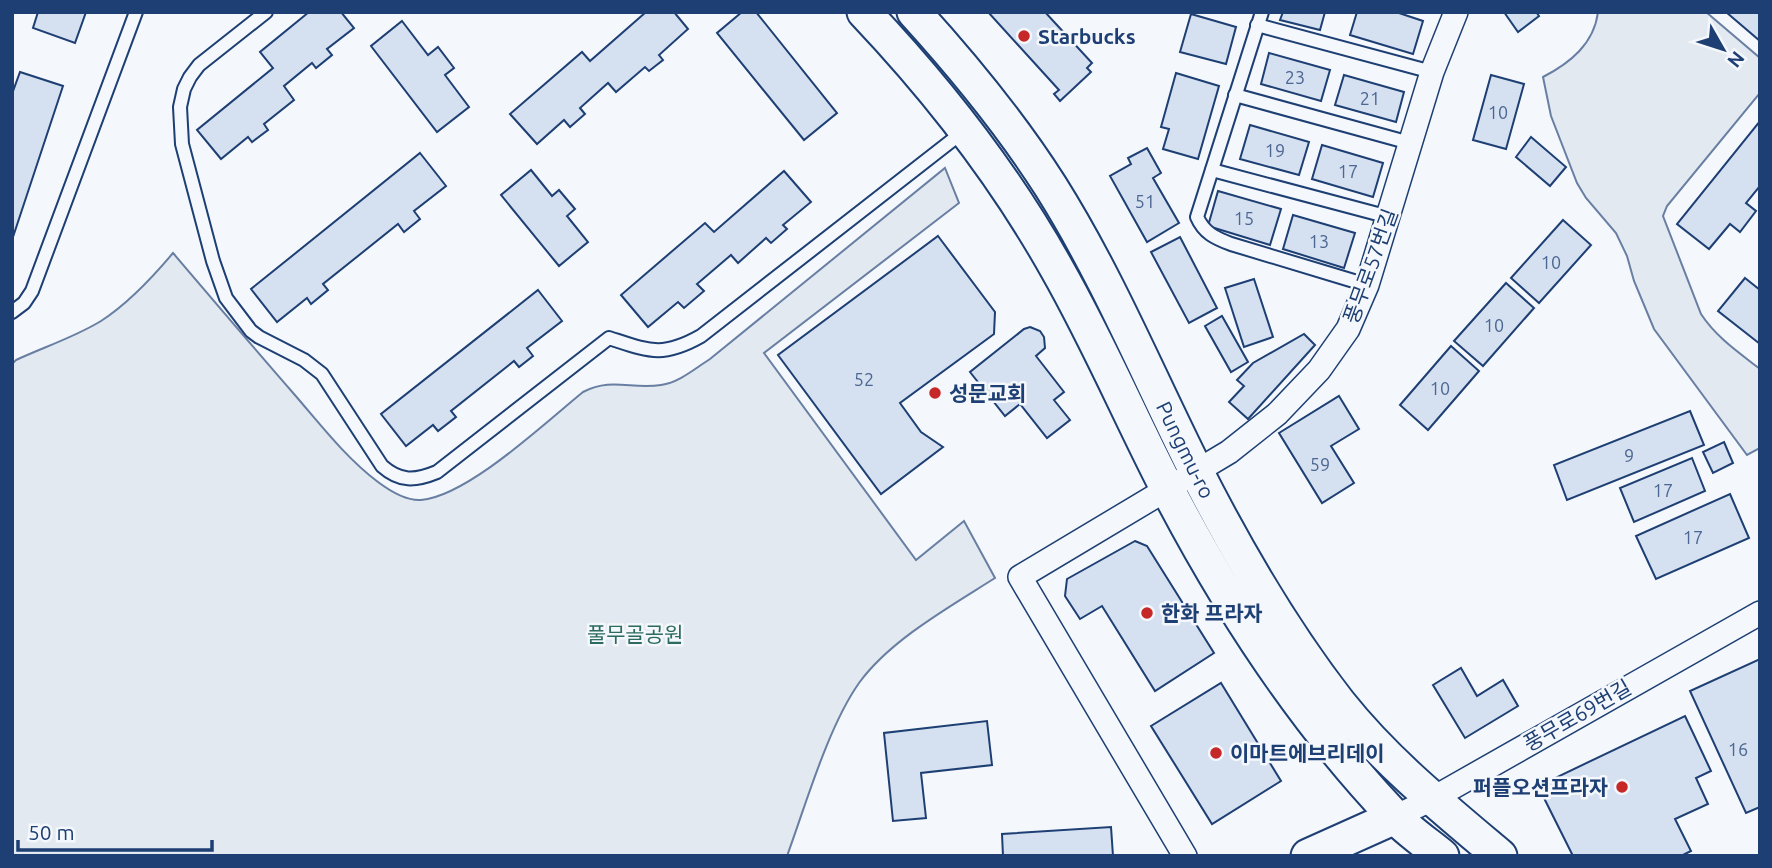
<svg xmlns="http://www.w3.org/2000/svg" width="1772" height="868" font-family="Ubuntu,'Noto Sans KR',sans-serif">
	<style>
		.green { fill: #e3e9f0; stroke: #687fa3; stroke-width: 2 }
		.building { fill: #d5e0f0; stroke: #1d3f73; stroke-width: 2 }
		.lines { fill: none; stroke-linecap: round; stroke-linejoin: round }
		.lane-casing { stroke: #1d3f73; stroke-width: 16 }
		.street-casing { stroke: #1d3f73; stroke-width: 26 }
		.secondary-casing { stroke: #1d3f73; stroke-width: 37 }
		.lane { stroke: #f4f7fb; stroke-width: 12 }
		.street { stroke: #f4f7fb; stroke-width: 23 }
		.secondary { stroke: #f4f7fb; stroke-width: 33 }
		.poi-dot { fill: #c62828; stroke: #f4f7fb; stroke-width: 2.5 }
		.labels { text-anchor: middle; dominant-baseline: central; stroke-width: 5; stroke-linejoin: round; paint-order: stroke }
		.number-label { font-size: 18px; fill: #4b6792 }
		.poi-label { font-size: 21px; font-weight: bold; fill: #1d3f73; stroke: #f4f7fb; text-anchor: start }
		.street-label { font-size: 21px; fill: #1d3f73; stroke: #f4f7fb }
		.park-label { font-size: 21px; fill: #2c6c60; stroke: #f4f7fb }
	</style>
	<rect width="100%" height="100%" fill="#f4f7fb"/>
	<g class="green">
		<path d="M1598,12H1706L1760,58V93L1667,206L1663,216L1701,314C1716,337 1738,352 1760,369V448L1747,455L1654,329L1634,281L1627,256L1616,233L1586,198L1577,183L1551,116L1543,77C1570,63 1594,44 1598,12Z"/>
		<path d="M945,168L959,203L764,353L916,560L964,521L995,578C951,606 890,640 859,683C828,727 806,804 787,856H12V364L16,360C44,347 75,337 101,321C129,303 152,278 173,253C213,300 253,347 294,394C320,424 346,458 378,482C390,491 406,501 421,500C468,496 546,422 583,392C612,377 632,390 661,385C680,382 694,369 710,359Z"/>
	</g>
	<g class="building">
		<path d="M38,12H86L75,43L33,28Z"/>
		<path d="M309,12H341L354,28L327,49L332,55L316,68L312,63L284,86L294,100L264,124L268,130L252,142L248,137L221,159L197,130L273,68L260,52Z"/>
		<path d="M646,12H674L688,29L659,55L663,60L649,71L645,67L616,92L608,83L580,108L585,114L570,127L564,120L537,144L510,114L582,52L590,61Z"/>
		<path d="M742,12H756L837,113L804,140L717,33Z"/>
		<path d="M988,12H1045L1092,63L1087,68L1091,72L1060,101L1054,94L1059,90Z"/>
		<path d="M1283,12H1325L1320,30L1280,20Z"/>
		<path d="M1357,12H1396L1423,21L1413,54L1350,35Z"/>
		<path d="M1504,12H1536L1539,16L1518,32Z"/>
		<path d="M1726,12H1760V41Z"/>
		<path d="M1191,14L1236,27L1226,64L1180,52Z"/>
		<path d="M402,21L428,55L438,47L454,68L445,75L469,107L437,132L371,46Z"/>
		<path d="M1269,53L1330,70L1321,101L1261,84Z"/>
		<path d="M20,72L63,86L12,240V94Z"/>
		<path d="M1176,73L1219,86L1198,159L1163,149L1169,129L1161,127Z"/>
		<path d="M1344,75L1404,92L1396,122L1335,105Z"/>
		<path d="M1491,75L1524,84L1506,149L1473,140Z"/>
		<path d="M1760,121V186L1746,203L1756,211L1740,232L1730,224L1709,249L1677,224Z"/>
		<path d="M1250,125L1309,142L1299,175L1240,159Z"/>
		<path d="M1531,137L1566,167L1550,186L1516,157Z"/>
		<path d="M1322,145L1383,163L1373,197L1312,179Z"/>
		<path d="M1147,148L1161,173L1153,178L1179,223L1147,242L1110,176L1131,164L1128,158Z"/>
		<path d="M420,153L446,186L414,211L420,219L404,232L398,224L323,284L328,290L311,304L307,298L277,322L251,289Z"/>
		<path d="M531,170L552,196L559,190L575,209L567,216L588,242L559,266L501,195Z"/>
		<path d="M784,171L811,202L783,225L787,229L771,243L766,238L738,263L731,255L697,284L704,291L684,308L678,302L648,327L621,295L705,223L714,232Z"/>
		<path d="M1218,191L1281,209L1270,245L1208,226Z"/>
		<path d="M1293,215L1355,233L1344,268L1283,249Z"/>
		<path d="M1563,220L1591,245L1539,303L1511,278Z"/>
		<path d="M938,236L995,312L994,334L900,403L921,432L943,447L881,494L778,355Z"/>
		<path d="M1180,237L1217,308L1189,323L1151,252Z"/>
		<path d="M1745,278L1760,290V344L1718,311Z"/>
		<path d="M1254,279L1273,337L1244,347L1225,288Z"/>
		<path d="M1506,283L1534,308L1483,366L1454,341Z"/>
		<path d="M538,290L562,321L527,348L533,356L519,367L514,361L451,411L456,417L438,431L433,425L406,446L381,414Z"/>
		<path d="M1222,316L1248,362L1231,372L1205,326Z"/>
		<path d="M1030,327L1040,331L1044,337L1045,348L1036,356L1064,392L1054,400L1070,420L1047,438L1020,404L1005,416L970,372L1024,329Z"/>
		<path d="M1304,334L1315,345L1248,419L1229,402L1244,386L1237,380L1253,363Z"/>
		<path d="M1451,346L1479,371L1428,430L1400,405Z"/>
		<path d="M1339,396L1359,429L1331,446L1354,483L1322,503L1279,433Z"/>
		<path d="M1690,411L1704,445L1567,500L1554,465Z"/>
		<path d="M1724,442L1733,463L1713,473L1703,452Z"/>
		<path d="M1692,458L1705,491L1634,522L1620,488Z"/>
		<path d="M1730,494L1749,538L1656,579L1636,536Z"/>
		<path d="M1135,541L1147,546L1214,653L1155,691L1102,606L1080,619L1065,596L1067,579Z"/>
		<path d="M1760,659V807L1746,813L1690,691Z"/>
		<path d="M1461,668L1477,696L1503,680L1518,706L1465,738L1433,685Z"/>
		<path d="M1221,683L1281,781L1212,824L1151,726Z"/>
		<path d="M1685,716L1711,771L1696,778L1708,804L1675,819L1691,851L1681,856H1573L1545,800L1543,794L1545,785L1553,779Z"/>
		<path d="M987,721L992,765L921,773L926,818L893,821L884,733Z"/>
		<path d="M1111,827L1113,856H1003L1002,834Z"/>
	</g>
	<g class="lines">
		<g class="lane-casing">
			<g id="lane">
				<path d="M266,12L199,65L190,77L184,89L180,107L182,144L213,261L226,298L251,331L259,337L304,360L322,374L382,466C400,482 415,481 437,472L609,338C649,351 662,358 701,336L964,131"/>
				<path d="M1262,12L1197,217C1204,233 1215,238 1231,244L1367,285"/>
				<path d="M1257,25L1432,72"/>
				<path d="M1235,95L1410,143"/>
				<path d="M1212,170L1389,217"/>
				<path d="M12,312L24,303L32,291L136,12"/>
			</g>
		</g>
		<g class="street-casing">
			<g id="street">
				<path d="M1395,817L1432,799L1760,613"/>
				<path d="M1185,856L1020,577L1229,452L1277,414L1319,370L1348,329L1367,285L1432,72L1456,12"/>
			</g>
		</g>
		<g class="secondary-casing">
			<g id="secondary">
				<path d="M864,12C937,89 1005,176 1057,269C1097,339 1129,414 1166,486C1227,604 1301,718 1393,815C1407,830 1426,843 1442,856"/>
				<path id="s1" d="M914,12C964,67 1011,124 1051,187C1107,276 1148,375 1195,469C1236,550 1283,631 1339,703C1385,761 1443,808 1500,856"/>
				<path d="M1308,856L1395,817"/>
			</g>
		</g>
		<use href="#lane" class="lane"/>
		<use href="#street" class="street"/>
		<use href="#secondary" class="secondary"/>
	</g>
	<g class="poi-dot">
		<circle cx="1024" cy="36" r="7"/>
		<circle cx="935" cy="393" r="7"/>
		<circle cx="1147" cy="613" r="7"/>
		<circle cx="1216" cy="753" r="7"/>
		<circle cx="1622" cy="787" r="7"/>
	</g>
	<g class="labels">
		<g class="number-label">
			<text x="1295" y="77">23</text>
			<text x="1370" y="98">21</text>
			<text x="1498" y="112">10</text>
			<text x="1275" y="150">19</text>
			<text x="1348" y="171">17</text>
			<text x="1145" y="201">51</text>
			<text x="1244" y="218">15</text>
			<text x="1319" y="241">13</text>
			<text x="1551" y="262">10</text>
			<text x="1494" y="325">10</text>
			<text x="864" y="379">52</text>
			<text x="1440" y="388">10</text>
			<text x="1629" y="455">9</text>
			<text x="1320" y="464">59</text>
			<text x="1663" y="490">17</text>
			<text x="1693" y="537">17</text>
			<text x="1738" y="749">16</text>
		</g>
		<g class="poi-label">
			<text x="1038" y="36">Starbucks</text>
			<text x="949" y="393">성문교회</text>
			<text x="1161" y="613">한화 프라자</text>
			<text x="1230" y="753">이마트에브리데이</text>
			<text x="1608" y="787" text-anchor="end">퍼플오션프라자</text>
		</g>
		<g class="street-label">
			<text transform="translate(1370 266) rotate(-70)">풍무로57번길</text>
			<text stroke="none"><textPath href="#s1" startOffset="518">Pungmu-ro</textPath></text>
			<text transform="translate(1577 715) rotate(-30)">풍무로69번길</text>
		</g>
		<g class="park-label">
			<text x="635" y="634">풀무골공원</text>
		</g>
	</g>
	<rect width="1772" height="868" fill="none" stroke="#1d3f73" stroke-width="28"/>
	<g transform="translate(1723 49) rotate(129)" stroke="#f4f7fb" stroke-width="5" paint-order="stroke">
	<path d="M0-5L12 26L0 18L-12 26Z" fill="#1d3f73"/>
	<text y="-10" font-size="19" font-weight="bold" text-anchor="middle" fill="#1d3f73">N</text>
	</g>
	<path d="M18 840v10h194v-10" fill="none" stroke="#1d3f73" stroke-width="3.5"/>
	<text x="28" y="840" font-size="21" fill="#1d3f73" stroke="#f4f7fb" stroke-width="5" paint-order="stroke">50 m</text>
</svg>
